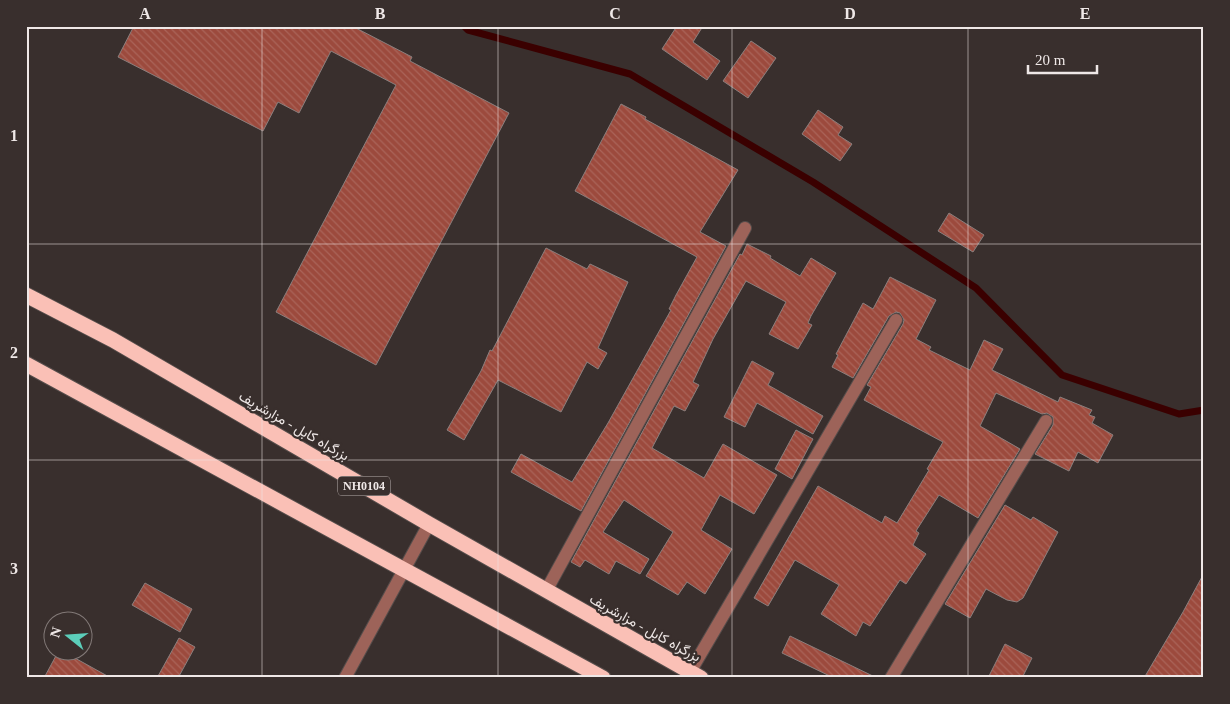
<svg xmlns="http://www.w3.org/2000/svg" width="1230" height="704" font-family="'Times New Roman',Vazirmatn,serif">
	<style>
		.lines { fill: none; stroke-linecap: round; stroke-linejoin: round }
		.stream { stroke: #3a0000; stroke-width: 7 }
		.building { fill: url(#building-back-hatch); stroke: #8b7f7d }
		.minor-casing { stroke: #564d4b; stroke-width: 14 }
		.highway-casing { stroke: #564d4b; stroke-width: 17 }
		.minor { stroke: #9d6359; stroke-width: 12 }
		.highway { stroke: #fac0b6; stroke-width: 15 }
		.grid { fill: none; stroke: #efe8e7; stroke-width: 1; stroke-opacity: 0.55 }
		.labels { text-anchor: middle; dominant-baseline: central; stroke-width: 4.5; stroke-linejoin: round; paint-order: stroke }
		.shield { fill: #392f2d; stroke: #b8b0af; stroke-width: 1 }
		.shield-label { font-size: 12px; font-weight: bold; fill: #efe8e7 }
		.street-label { font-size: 14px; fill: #efe8e7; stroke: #392f2d }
		.neatline { fill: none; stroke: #efe8e7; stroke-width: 2 }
		.grid-label { font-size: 16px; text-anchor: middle; font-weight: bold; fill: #efe8e7 }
	</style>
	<defs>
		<pattern id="building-back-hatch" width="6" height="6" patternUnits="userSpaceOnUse" patternTransform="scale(1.25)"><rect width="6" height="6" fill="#9c4a3d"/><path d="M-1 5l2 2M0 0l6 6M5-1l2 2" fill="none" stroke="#aa6459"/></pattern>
	</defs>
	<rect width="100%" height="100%" fill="#392f2d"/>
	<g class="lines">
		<path class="stream" d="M464,26L468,30L630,74L813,182L976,288L1062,375L1179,414L1204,410"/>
	</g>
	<g class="building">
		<path d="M134,26H352L412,57L410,61L509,113L376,365L276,312L396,85L331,51L299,113L278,102L263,131L118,57Z"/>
		<path d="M677,26H703L693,42L720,61L707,80L662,49Z"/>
		<path d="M751,41L776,58L748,98L723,81Z"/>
		<path d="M621,104L646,117L645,119L738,170L700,232L726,246L581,511L511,472L521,454L572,482L608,423L671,310L669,309L676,295L697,257L575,191Z"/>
		<path d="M818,110L843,127L838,135L852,144L840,161L802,134Z"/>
		<path d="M949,213L984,235L973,252L938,231Z"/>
		<path d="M747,244L771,256L770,258L800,276L811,258L836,273L811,316L808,323L812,325L798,349L769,334L786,302L746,281L713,339L693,382L699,385L685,411L674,406L652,448L704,478L723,444L777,475L754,514L720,495L701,530L732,549L705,594L687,582L678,595L646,576L673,532L624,500L603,532L649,559L640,574L616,561L609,574L585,560L580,567L571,562L740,254L742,255Z"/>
		<path d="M546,248L587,269L590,264L628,282L598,348L607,353L598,369L587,362L561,412L498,380L464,440L447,430L481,371L490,350L492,351Z"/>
		<path d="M890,277L936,300L916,339L931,347L929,350L970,370L984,340L1003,349L992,370L1058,402L1060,397L1092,410L1089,415L1095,417L1092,423L1113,435L1098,463L1078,452L1069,471L1035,454L1053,425V417L1047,413L1042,414L996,393L980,426L1020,449L978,518L939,495L916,531L919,533L913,545L926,554L906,584L900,580L870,626L863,622L856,636L821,614L839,585L795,560L768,606L754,598L818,486L882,523L885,516L897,523L929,470L927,469L943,442L864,400L871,387L867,385L903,324L904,320L900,313L896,312L889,316L853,378L832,367L838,355L836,354L863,303L873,309Z"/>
		<path d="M752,361L774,373L768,385L823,416L813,434L757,403L745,427L724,417Z"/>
		<path d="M796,430L813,439L792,479L775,469Z"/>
		<path d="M1005,505L1031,520L1033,517L1058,532L1023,598L1017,602L1007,600L986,589L970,618L945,604Z"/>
		<path d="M1204,573V678H1144L1183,612Z"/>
		<path d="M145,583L192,609L180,632L132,605Z"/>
		<path d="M790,636L877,678H834L782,653Z"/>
		<path d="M179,638L195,647L178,678H157Z"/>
		<path d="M1005,644L1032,658L1022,678H988Z"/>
		<path d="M58,652H64L111,678H44Z"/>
	</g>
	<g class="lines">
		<g class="minor-casing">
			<g id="minor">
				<path d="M546,591L745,228"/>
				<path d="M690,672L896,320"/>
				<path d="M345,678L429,524"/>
				<path d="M891,678L1046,421"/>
			</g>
		</g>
		<g class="highway-casing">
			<g id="highway">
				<path d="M26,295L113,340L429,524L701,678"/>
				<path d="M26,364L603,678"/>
			</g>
		</g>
		<use href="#minor" class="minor"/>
		<use href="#highway" class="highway"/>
	</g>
	<path class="grid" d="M262,26V678M498,26V678M732,26V678M968,26V678M26,244H1204M26,460H1204"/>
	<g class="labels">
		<rect class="shield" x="338" y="476.5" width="52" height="19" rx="4"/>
		<g class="shield-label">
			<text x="364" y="486">NH0104</text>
		</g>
		<g class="street-label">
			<text transform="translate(294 426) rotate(30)">بزرگراه کابل - مزارشریف</text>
			<text transform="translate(645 628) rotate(29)">بزرگراه کابل - مزارشریف</text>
		</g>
	</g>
	<rect width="1230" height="704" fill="none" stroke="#392f2d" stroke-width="55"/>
	<g transform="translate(68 636) rotate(287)"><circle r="24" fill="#392f2d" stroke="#827977"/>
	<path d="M0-4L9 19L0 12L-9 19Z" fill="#5cceba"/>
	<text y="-8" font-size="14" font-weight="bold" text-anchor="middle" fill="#efe8e7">N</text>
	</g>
	<path d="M1028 65v8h69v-8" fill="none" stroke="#efe8e7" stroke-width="2.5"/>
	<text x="1035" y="65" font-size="15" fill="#efe8e7" stroke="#392f2d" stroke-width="4" paint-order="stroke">20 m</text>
	<rect x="28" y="28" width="1174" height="648" class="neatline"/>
	<g class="grid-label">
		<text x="145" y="19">A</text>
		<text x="380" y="19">B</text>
		<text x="615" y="19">C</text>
		<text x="850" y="19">D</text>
		<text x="1085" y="19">E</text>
		<text x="14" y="141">1</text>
		<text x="14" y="358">2</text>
		<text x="14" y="574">3</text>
	</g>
</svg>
